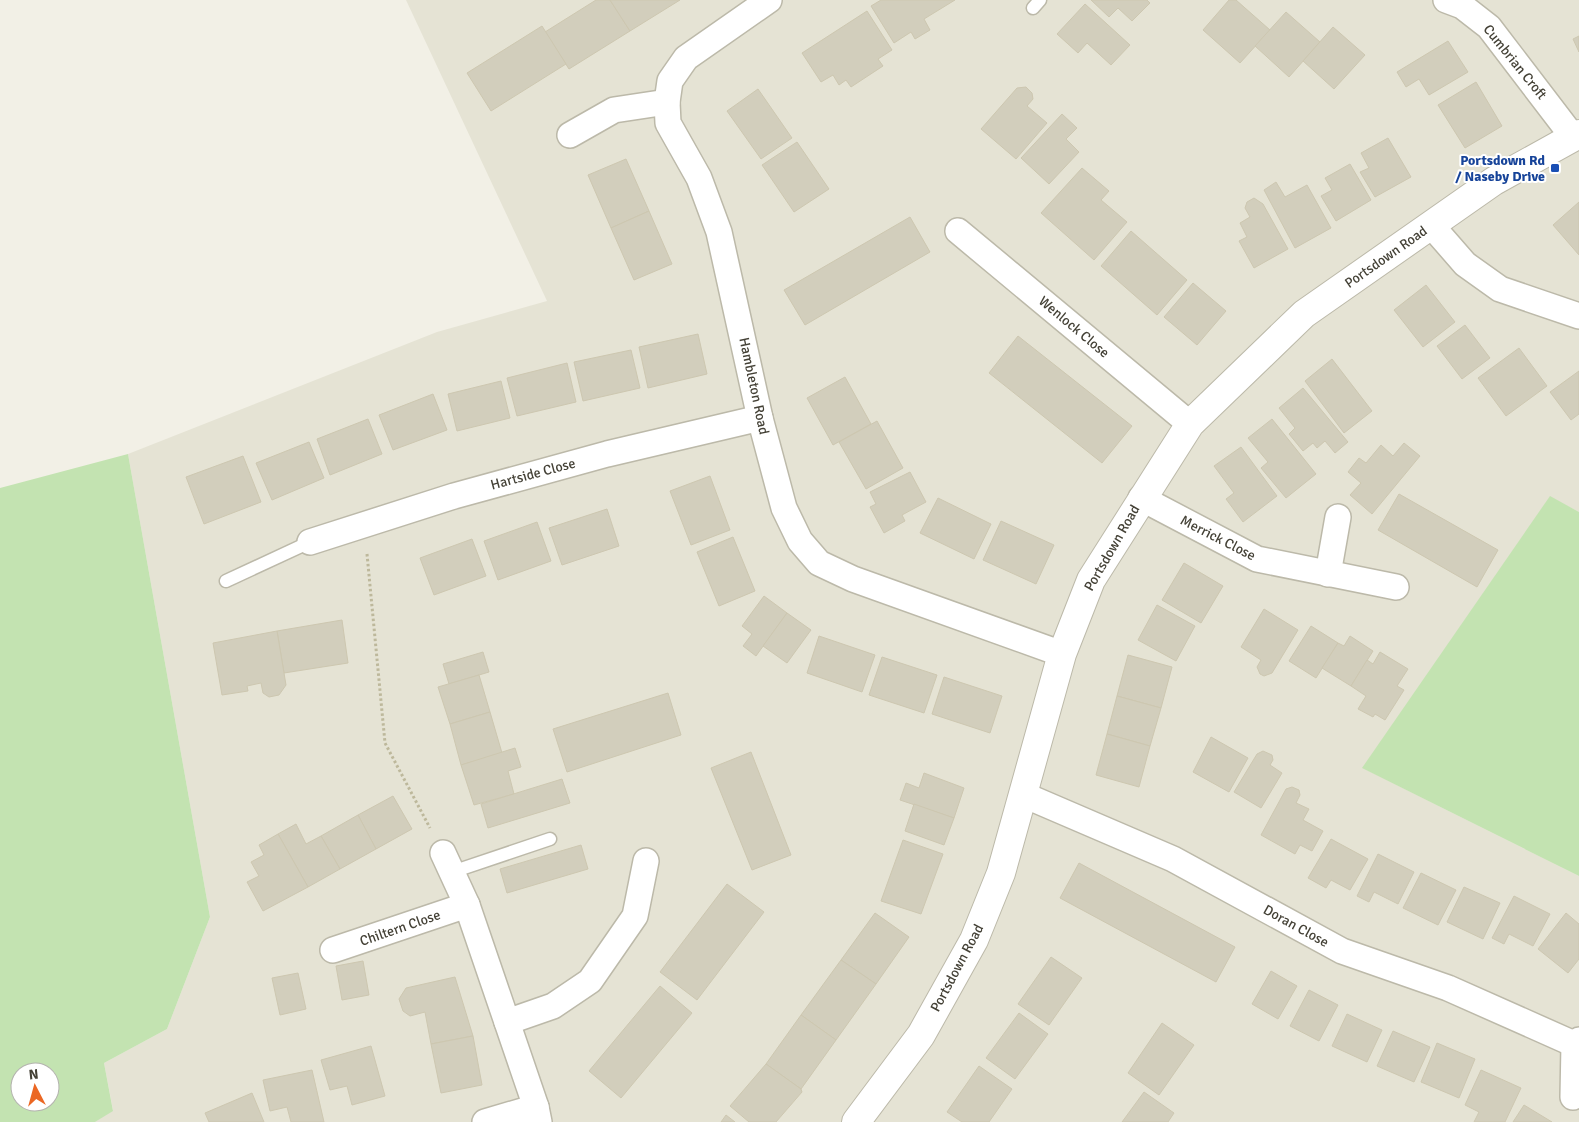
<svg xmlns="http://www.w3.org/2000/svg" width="1579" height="1122" font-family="Signika,sans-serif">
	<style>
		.residential { fill: #e5e3d4 }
		.green { fill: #c3e3b1; fill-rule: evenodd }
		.building { fill: #d2cebc; stroke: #cdc7b0 }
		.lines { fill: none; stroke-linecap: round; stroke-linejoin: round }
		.service-casing { stroke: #bcb9a9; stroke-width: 15 }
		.minor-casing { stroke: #bcb9a9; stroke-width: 28 }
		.tertiary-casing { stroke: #bcb9a9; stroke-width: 30 }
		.path { stroke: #bdb89b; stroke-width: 3; stroke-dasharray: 2.5 2.5; stroke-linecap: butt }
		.service { stroke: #fff; stroke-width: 12 }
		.minor { stroke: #fff; stroke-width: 25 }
		.tertiary { stroke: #fff; stroke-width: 28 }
		.transit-dot { fill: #1a4fb4; stroke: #fff; stroke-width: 2 }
		.labels { text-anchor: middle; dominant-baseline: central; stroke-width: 4; stroke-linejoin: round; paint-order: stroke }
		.street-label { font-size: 14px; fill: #444136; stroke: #fff }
		.transit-label { font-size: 14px; font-weight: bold; fill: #164399; stroke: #fff; text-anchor: end }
	</style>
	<rect width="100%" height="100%" fill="#f2f0e6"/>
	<path class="residential" d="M406,0H1579V512L1550,497L1363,768L1579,876V1122H95L113,1110L104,1063L167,1029L210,917L128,454L437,332L547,301Z"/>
	<g class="green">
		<path d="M128,454L210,917L167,1029L104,1063L113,1111L95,1122H0V488ZM20,1072H50V1102H20Z"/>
		<path d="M1550,496L1579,512V876L1362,768Z"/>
	</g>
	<g class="building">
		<path d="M596,0H610L630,31L569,69L545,32Z"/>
		<path d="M610,0H680L630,31Z"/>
		<path d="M881,0H955L924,19L930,30L915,39L911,32L894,43L871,6Z"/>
		<path d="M1091,0H1147L1150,3L1132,21L1118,8L1109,17Z"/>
		<path d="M1229,0H1236L1270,30L1240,63L1203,30Z"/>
		<path d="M1085,4L1130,45L1111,65L1087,43L1078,53L1057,34Z"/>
		<path d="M867,11L892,50L878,59L883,66L851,87L846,80L839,85L833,75L821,82L802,53Z"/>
		<path d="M1286,12L1320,42L1289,77L1255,46Z"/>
		<path d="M542,26L566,64L491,111L467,73Z"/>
		<path d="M1333,27L1365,55L1334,89L1303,61Z"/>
		<path d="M1579,36V52L1573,39Z"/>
		<path d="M1448,41L1468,72L1429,95L1419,79L1406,87L1397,72Z"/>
		<path d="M1476,82L1502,126L1465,148L1438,105Z"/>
		<path d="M1026,87L1032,93L1033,99L1027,106L1047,123L1016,159L981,129L1017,88Z"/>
		<path d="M758,89L792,138L761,159L727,111Z"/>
		<path d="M1062,114L1077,128L1066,139L1079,152L1049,184L1021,158Z"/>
		<path d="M1388,138L1411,177L1375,197L1360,172L1369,168L1361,153Z"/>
		<path d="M797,142L829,189L794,212L762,165Z"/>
		<path d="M626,159L649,211L611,228L588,175Z"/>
		<path d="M1350,164L1371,200L1336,221L1321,196L1332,190L1325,178Z"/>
		<path d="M1082,168L1109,191L1101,200L1127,222L1094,260L1041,213Z"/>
		<path d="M1276,182L1285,197L1307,185L1331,228L1295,248L1264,190Z"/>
		<path d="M1254,198L1263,204L1288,249L1254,268L1239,241L1247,237L1240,223L1250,217L1245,208L1247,202Z"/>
		<path d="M1579,202V255L1553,225Z"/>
		<path d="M649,211L672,264L634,280L611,228Z"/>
		<path d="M910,217L930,252L805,325L784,290Z"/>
		<path d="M1131,231L1187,280L1157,315L1101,266Z"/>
		<path d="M1193,283L1226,311L1197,345L1164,317Z"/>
		<path d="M1426,285L1455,322L1423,347L1394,310Z"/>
		<path d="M1465,325L1490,358L1462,379L1437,346Z"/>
		<path d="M698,334L707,374L648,388L639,347Z"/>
		<path d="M1018,336L1132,426L1102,463L989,373Z"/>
		<path d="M1519,348L1547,386L1506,416L1478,378Z"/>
		<path d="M631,350L640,388L583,401L574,362Z"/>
		<path d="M1332,359L1372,411L1344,433L1305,381Z"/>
		<path d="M567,363L576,402L517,416L507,378Z"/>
		<path d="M1579,371V414L1571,420L1550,392Z"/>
		<path d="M845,377L871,424L833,445L807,398Z"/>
		<path d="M501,381L510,418L457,431L448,394Z"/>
		<path d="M1303,388L1348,442L1335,453L1325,441L1317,448L1313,443L1303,451L1289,434L1295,428L1279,408Z"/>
		<path d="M433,394L447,430L393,450L379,415Z"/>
		<path d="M368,419L382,454L330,475L317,439Z"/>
		<path d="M1272,419L1316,474L1286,498L1261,468L1268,462L1248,438Z"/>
		<path d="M877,421L903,468L866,489L839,442Z"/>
		<path d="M309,442L324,478L272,500L256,463Z"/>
		<path d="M1404,443L1420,456L1372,514L1350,495L1361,483L1348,472L1359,458L1366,463L1381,445L1393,456Z"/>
		<path d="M1241,447L1277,496L1243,522L1226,499L1234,493L1214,466Z"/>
		<path d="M243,456L261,502L204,524L186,477Z"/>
		<path d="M910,472L926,502L902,515L905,521L884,533L870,507L876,504L870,492Z"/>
		<path d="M710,476L730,530L691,545L670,491Z"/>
		<path d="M1399,494L1498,550L1477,587L1378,530Z"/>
		<path d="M938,498L991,524L974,559L920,533Z"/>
		<path d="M607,509L619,546L562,565L549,528Z"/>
		<path d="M1001,521L1054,545L1036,584L983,560Z"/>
		<path d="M537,522L551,561L498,580L484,541Z"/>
		<path d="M733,537L755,591L719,606L697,552Z"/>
		<path d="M472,539L486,576L434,595L420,558Z"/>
		<path d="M1184,563L1223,586L1201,623L1162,600Z"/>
		<path d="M764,596L787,613L756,656L743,646L752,634L742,626Z"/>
		<path d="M1157,605L1195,626L1176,661L1138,640Z"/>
		<path d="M1264,609L1298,630L1272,673L1264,676L1260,674L1257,667L1261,660L1241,647Z"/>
		<path d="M787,613L811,630L787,663L763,646Z"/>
		<path d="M342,620L348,663L284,673L277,631Z"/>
		<path d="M1311,626L1338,643L1316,678L1289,661Z"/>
		<path d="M277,631L286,685L279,695L269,697L263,693L261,683L247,686L248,691L222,695L213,643Z"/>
		<path d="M819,636L875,655L862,692L807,673Z"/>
		<path d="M1350,636L1373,651L1351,686L1322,668L1338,643L1344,646Z"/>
		<path d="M483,652L489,672L449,684L443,664Z"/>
		<path d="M1380,652L1408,669L1397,686L1404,690L1385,720L1375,714L1373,717L1358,709L1366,696L1351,686L1367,660L1373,664Z"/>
		<path d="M1128,655L1172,667L1161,708L1117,696Z"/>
		<path d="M882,657L937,675L924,713L869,695Z"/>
		<path d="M479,675L490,712L450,724L438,687Z"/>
		<path d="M944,677L1002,696L990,733L932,714Z"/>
		<path d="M668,693L681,735L567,772L553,729Z"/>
		<path d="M1117,696L1161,708L1150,746L1107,734Z"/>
		<path d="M490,712L502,753L461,765L450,724Z"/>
		<path d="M1107,734L1150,746L1139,787L1096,775Z"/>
		<path d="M1211,737L1248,758L1229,792L1193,772Z"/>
		<path d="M515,748L521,767L508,771L514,794L474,805L461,765Z"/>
		<path d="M1263,751L1272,755L1273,760L1270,765L1282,773L1261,808L1234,792L1257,754Z"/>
		<path d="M751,752L791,855L752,870L711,768Z"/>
		<path d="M924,773L964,788L954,818L900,800L906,783L919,788Z"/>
		<path d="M562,779L570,803L488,828L481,804Z"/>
		<path d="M1292,787L1299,790L1300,795L1296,803L1309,809L1303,820L1323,831L1312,851L1300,845L1295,854L1261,835L1286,789Z"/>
		<path d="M393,796L412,829L376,849L358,815Z"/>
		<path d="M914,804L954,818L944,845L905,831Z"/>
		<path d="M358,815L376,849L340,869L321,836Z"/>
		<path d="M296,824L306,844L321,836L340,869L308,887L278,834Z"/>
		<path d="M278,834L308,887L263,911L247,882L259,876L251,862L264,855L259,845Z"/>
		<path d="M1331,839L1368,859L1350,890L1331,880L1326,888L1308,878Z"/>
		<path d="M903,840L943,854L921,914L881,901Z"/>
		<path d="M581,845L588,869L507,893L500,869Z"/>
		<path d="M1378,854L1414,872L1398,904L1374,892L1369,902L1357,896Z"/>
		<path d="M1079,863L1235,947L1216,982L1060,898Z"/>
		<path d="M1421,873L1456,890L1438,925L1403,908Z"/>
		<path d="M727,884L764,912L697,1000L660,972Z"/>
		<path d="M1464,887L1500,903L1483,939L1447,922Z"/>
		<path d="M1514,896L1550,914L1533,946L1509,934L1504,944L1492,938Z"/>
		<path d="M875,913L909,937L876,984L841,960Z"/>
		<path d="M1566,913L1579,924V959L1568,973L1538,949Z"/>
		<path d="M1051,957L1082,978L1049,1025L1018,1004Z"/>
		<path d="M841,960L876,984L836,1040L801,1015Z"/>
		<path d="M363,961L369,995L342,1000L336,966Z"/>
		<path d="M1271,971L1297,986L1278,1019L1252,1004Z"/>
		<path d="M298,973L306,1009L280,1015L272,978Z"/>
		<path d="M455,977L473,1036L431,1044L425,1012L410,1016L403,1011L399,999L406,988Z"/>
		<path d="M660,986L692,1013L621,1098L589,1071Z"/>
		<path d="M1309,990L1338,1005L1319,1041L1290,1026Z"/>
		<path d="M1019,1013L1048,1034L1015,1079L986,1058Z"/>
		<path d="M1347,1014L1382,1030L1367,1062L1332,1046Z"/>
		<path d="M801,1015L836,1040L801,1089L766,1064Z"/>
		<path d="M1162,1023L1194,1045L1159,1095L1128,1073Z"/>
		<path d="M1393,1031L1430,1047L1414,1082L1377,1066Z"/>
		<path d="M473,1036L482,1085L441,1093L431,1044Z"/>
		<path d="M1437,1043L1475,1059L1459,1098L1421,1082Z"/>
		<path d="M371,1046L385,1096L352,1105L347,1086L330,1090L321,1060Z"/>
		<path d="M766,1064L801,1089L802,1092L776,1122H749L730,1106Z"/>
		<path d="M979,1066L1012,1089L989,1122H962L947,1112Z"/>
		<path d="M312,1070L324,1122H291L287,1107L270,1111L263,1080Z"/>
		<path d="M1481,1070L1521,1088L1505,1122H1474L1479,1112L1465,1105Z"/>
		<path d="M1144,1092L1174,1113L1168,1122H1122Z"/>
		<path d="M252,1093L264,1122H209L205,1113Z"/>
		<path d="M1524,1105L1552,1122H1513Z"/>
		<path d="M726,1115L735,1122H721Z"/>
	</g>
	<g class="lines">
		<g class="service-casing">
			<g id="service">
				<path d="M1033,8L1040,0"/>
				<path d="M226,581L310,542"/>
				<path d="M452,872L550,839"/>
			</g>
		</g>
		<g class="minor-casing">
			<g id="minor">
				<path d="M769,0L686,58L670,81L667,102L668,123L699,178L719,232L760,418L784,508L800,541L819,563L853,579L1062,654"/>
				<path d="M1446,0L1462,6L1489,27L1573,137"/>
				<path d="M570,135L614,110L667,102"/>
				<path d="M1431,225L1465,264L1500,289L1579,316"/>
				<path d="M958,231L1190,424"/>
				<path d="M1141,498L1257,559L1396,587"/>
				<path d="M310,542L454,496L607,454L760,418"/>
				<path d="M1328,574L1338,517"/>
				<path d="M1024,795L1173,859L1342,951L1448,988L1574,1044"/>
				<path d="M443,853L467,905L536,1107L539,1122"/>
				<path d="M333,950L467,905"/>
				<path d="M507,1022L553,1006L590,981L635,916L646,861"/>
				<path d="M1573,1097L1574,1044L1579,1040"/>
				<path d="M485,1122L536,1107"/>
			</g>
		</g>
		<g class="tertiary-casing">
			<path id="tertiary" d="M856,1122L921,1035L974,940L1001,873L1062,654L1091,580L1190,424L1304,314L1494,181L1579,134"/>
		</g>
		<path class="path" d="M367,554L385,743L430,828"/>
		<use href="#service" class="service"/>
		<use href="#minor" class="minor"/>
		<use href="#tertiary" class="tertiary"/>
	</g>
	<rect class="transit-dot" x="1550" y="163" width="10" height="10" rx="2.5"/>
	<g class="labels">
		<g class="street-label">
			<text transform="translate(1515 62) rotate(51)">Cumbrian Croft</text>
			<text transform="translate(1386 257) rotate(-35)">Portsdown Road</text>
			<text transform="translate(1074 327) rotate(40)">Wenlock Close</text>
			<text transform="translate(754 386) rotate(78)">Hambleton Road</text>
			<text transform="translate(533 474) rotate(-15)">Hartside Close</text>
			<text transform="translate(1218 538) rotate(27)">Merrick Close</text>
			<text transform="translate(1112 548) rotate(-60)">Portsdown Road</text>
			<text transform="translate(1296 926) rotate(29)">Doran Close</text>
			<text transform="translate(400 928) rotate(-19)">Chiltern Close</text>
			<text transform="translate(957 968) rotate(-62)">Portsdown Road</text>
		</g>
		<g class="transit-label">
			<text x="1545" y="160">Portsdown Rd<tspan x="1545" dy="16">/ Naseby Drive</tspan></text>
		</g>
	</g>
	<g transform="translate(35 1087) rotate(354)"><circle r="24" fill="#ffffff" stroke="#b4b3af"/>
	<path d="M0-4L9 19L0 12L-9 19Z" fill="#eb6723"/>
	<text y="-8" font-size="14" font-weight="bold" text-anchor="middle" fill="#444136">N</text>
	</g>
</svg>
